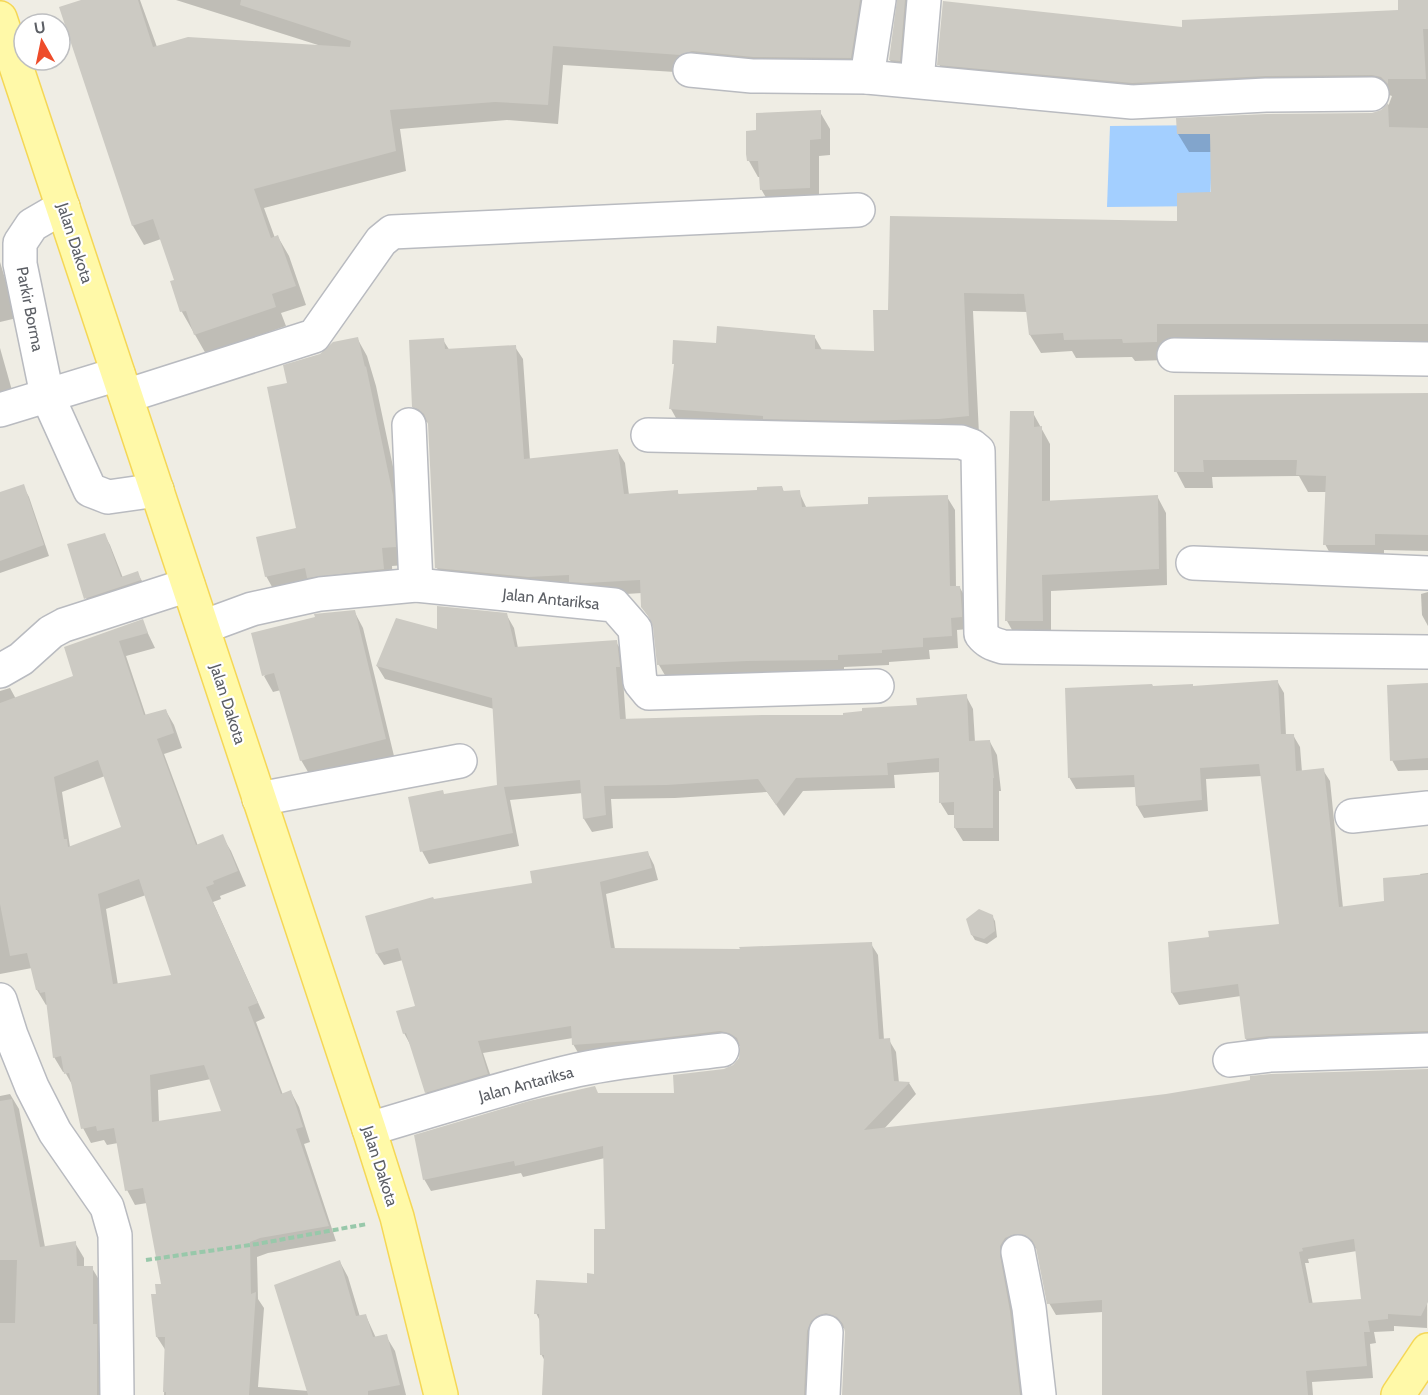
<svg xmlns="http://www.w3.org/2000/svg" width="1428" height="1395" font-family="Cabin,sans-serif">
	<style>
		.water { fill: #a3cfff }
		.shadow { fill: #0003; fill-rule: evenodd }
		.building { fill: #cccac3; fill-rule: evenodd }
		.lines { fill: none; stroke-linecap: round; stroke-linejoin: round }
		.minor-casing { stroke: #b9bbc0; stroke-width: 36 }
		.major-casing { stroke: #f5d756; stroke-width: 36 }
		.path { stroke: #98c8aa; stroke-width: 4; stroke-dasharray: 6 3; stroke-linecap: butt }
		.minor { stroke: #fff; stroke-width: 33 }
		.major { stroke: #fff9a8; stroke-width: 33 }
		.labels { text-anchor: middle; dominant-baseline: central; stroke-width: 4.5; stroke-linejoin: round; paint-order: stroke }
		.street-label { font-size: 16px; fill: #5c5f65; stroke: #fff }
	</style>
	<rect width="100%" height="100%" fill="#efede4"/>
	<path class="water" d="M1213,125L1210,206L1107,207L1110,126Z"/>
	<g class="shadow">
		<path d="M86,0H140L157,47L318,45L176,0H865L861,77L691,73L563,65L558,124L507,120L400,129L406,171L264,208L275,238L278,237L289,256L306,305L281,313L286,326L206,354L182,312L172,282L176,281L161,239L144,245L133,226L61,8Z"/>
		<path d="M899,0H906L911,9L905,72L896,71L890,60Z"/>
		<path d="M1399,0H1428V342H1166L1167,360L1135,361L1132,357L1076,358L1072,351L1041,353L1030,335L1028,312L973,311L979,434L681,427L671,409L675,366L674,364L717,344L814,336L822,350L875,353L890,311L1179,222L1213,193L1212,152H1189L1178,134L1373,114L1382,112L1389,104L1392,96L1383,93L949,83L939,64L1184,29L1399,12Z"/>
		<path d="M820,112L830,129V155L819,156V204L771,206L761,189L760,177H758L749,161L757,132Z"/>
		<path d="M0,262L17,318L0,322Z"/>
		<path d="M357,338L367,356L376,386L403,514L405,565L392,566L393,587L276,594L266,576L298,529L289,384L320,355Z"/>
		<path d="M443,340L450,351L515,347L523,359L530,460L617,450L625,463L629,495L677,491L679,495L759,492L782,487L784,492H799L807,509L870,505L947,497L955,510L956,588H960L967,600L968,629L957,630L958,648L929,650L930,659L889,662V665L844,667V672L666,677L659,665L655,626L642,607V593L594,596L444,581L437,568L429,423L421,419L413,407Z"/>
		<path d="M0,348L13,394L0,398Z"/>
		<path d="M1428,395V551L1384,550V561H1334L1325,544L1327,492H1308L1299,476L1212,477L1213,488H1185L1176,471L1175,396Z"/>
		<path d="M1033,413L1050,444V502L1157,496L1166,513L1167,585L1051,591V637H1016L1007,621Z"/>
		<path d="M23,486L29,497L49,556L0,573V494Z"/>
		<path d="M104,534L110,545L123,578L137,573L144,584L92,609L86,598Z"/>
		<path d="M1428,592V626L1422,615L1421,594Z"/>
		<path d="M354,611L363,628L394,756L311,777L301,760L281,690L273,692L264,676Z"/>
		<path d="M506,614L514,628L518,648L616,642L624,655L626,679H623L626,721L845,717L918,707L966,696L973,709L975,742H990L997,755L1001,791H999V841H963L955,828V815H948L940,802V772L894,775L895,788L803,791L784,816L767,792L675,798L611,799L613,828L592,832L584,819L583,793L510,800L519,846L429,864L422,851L445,796L499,786L494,709L385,679L377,666L439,631Z"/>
		<path d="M142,621L155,648L126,656L146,716L166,711L174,725L182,748L164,754L198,846L222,836L231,851L246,886L220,896L221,899L213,902L265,1018L256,1022L283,1095L291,1092L299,1107L310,1142L304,1144L336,1241L268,1253L257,1257L258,1299L264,1308L258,1387L309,1391L340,1262L348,1277L360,1317L366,1316L376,1338L386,1336L395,1351L406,1395H164L166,1351L157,1337L158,1295L162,1285L147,1203L135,1205L127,1190L118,1143L107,1145L104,1140L91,1143L83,1128L74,1088L65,1072H63L54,1057L48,1004L46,1005L37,990L32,968L0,974V691L10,688L16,699L75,677ZM105,776L123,828L70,847L62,792ZM146,895L173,976L118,985L106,909ZM211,1079L223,1112L159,1122L158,1090Z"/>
		<path d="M1277,681L1284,693L1286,736L1293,735L1300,747L1302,772L1323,770L1330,781L1343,908L1386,902L1421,876L1420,874L1428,873V1043L1253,1051L1246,1039L1241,996L1179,1005L1172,993L1169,943L1210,938L1281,925L1262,776L1206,779L1208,811L1144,818L1137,806L1136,787L1076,789L1069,777L1153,688H1193Z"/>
		<path d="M1428,684V770L1398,771L1392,760Z"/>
		<path d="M648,853L654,865L658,880L606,894L615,949L741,950L871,944L878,955L884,1040H889L896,1052L899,1083H909L916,1094L883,1130L1428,1070L1427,1328L1394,1326V1331L1374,1332L1376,1343L1370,1344L1373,1378L1312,1382L1313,1395H1102V1380H1104L1103,1312L1056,1315L1049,1303L1038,1250L1033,1246L1016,1324L1025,1395H843L846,1329L834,1325L811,1395H544L545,1361L541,1354V1323L536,1313L588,1284L596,1275L607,1231L605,1158L523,1177L521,1173L431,1191L424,1179L599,1095H676L735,1066L740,1059L742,1048L738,1045L727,1043L580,1056L573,1044V1038L483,1053L494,1086L433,1104L426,1092L411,1046L404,1033L417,1007L403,960L384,965L377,954L367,917L434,901L534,884ZM1357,1251L1363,1300L1313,1305L1305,1263H1309L1308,1259Z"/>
		<path d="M992,916L995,921L997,937L987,944L975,940L972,935Z"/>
		<path d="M10,1094L19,1109L45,1247L75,1243L84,1258V1268H92L101,1283L106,1395H0V1096Z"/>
	</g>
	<g class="building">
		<path d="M81,0H138L153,47L188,37L350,47L351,41L240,5L241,0H860L851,58L753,57L692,51L680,55L553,46L548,105L495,102L390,110L396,151L254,189L271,238L278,235L296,286L272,294L276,307L194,335L186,311L180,312L170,281L174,280L153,219L132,226L59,7Z"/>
		<path d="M897,0H905L900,61L889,60Z"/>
		<path d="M1398,0H1428V29H1423L1426,79H1388V84L1381,77L1372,75L1266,76L1132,83L937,65L943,1L1182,27V20L1398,10Z"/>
		<path d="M1388,103L1389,127L1428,128V324H1157V342L1123,343L1122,339L1064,340L1063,333L1029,335L1024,294L964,293L969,416L939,419L854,421L763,419V416L669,409L674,364H672L673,340L716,343L717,326L815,335V349L874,351L873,310H888L890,216L1177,221V193L1211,192L1210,134H1177L1176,118L1267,114L1372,113L1381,110Z"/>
		<path d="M821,110V139L810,140V188L760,190L758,161H747L746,154V131L756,130V113Z"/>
		<path d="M358,337L365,367L366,366L393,495L396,547L382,548L384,569L307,578L305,568L265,577L256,537L296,528L267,387L287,383L283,365L320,354L333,342Z"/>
		<path d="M444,338L445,349L516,345L524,459L618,449L624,494L678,490V494L757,490V487L782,486L783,491L800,490L802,507L868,504V497L948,495L950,586H960L962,612V617L951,618L952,636L923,638V647L882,650V653L838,655V660L747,661L657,665L653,627L649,617L641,607L640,580L586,583L569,582V575L528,577L435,568L428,424L424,414L418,409L412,407L409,340Z"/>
		<path d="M1428,393V535L1375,534V545H1323L1326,476L1296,475L1297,460H1203L1204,472H1174V395Z"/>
		<path d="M1010,411H1034V427L1042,426V501L1158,495L1159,569L1042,575L1043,621H1005Z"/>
		<path d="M24,484L44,545L0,561V492Z"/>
		<path d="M105,533L121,577L138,571L141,580L84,599L67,544Z"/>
		<path d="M437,606L507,613L515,647L617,640L620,667H616L620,719L762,715H843V713L862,711V708L917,705L916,698L967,694L969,741L990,740L994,778H993V828H954V802L939,803V758L887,763L888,775L796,778L776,805L758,779L667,785L604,786L606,815L583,819L580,780L504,787L513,833L420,852L408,797L443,790L444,794L497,785L492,698L376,666L396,618L437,629Z"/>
		<path d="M355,610L386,739L300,761L274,673L262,676L251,633L315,617L314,614Z"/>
		<path d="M143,619L148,633L119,641L144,715L166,709L174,733L157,739L196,845L223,834L238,871L213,881L214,884L206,887L258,1003L248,1007L281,1094L291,1090L303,1127L296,1129L329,1226L260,1238L250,1242L251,1294L256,1292L249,1395H166V1392H163L165,1337H156L151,1294H156L155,1284H161L143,1188L125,1191L114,1128L97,1131L96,1126L81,1129L69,1073L64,1074L61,1056L53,1058L45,992L40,993L39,990H36L27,953L10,956L0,904V703L73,676L64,647ZM98,760L121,827L68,847L67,839H64L54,777ZM139,879L171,975L113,984L98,894ZM204,1065L221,1111L152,1122L150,1075Z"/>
		<path d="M1278,680L1281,734H1294L1296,771L1324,768L1339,907L1384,901L1383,878L1428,874V1031L1269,1036L1245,1039L1238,984L1171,993L1168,942L1209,937L1208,931L1279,924L1259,764L1200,768L1202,800L1136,806L1134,775L1068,778L1065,688L1152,684L1153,686L1193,684V686Z"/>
		<path d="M1428,683V758L1390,761L1387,685Z"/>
		<path d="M648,851L652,868L600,882L611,948L740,949L739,947L872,942L879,1039L890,1038L894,1081L910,1082L864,1130L1166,1094L1250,1080V1076L1271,1074L1428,1069V1302L1421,1316L1388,1314V1319L1368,1321L1370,1332H1364L1367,1366L1306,1371L1308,1395H1102V1300L1047,1304L1036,1248L1032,1240L1025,1235L1015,1234L1005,1238L1000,1246V1255L1010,1311L1020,1395H842L845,1332L843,1324L837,1317L826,1313L817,1316L811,1321L807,1331L804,1395H542L544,1355H540L539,1314H534L536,1280L587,1283V1273L594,1274V1229H605L603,1146L515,1166L514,1161L423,1180L414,1135L529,1101L595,1086L598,1093H674L673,1075L724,1069L733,1065L739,1058L740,1047L737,1038L729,1033L720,1031L644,1040L572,1045L571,1026L478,1041L488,1074L425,1093L406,1033L403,1034L396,1011L415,1006L398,948L376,954L365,916L433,897L434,899L532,883L530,871ZM1354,1239L1361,1299L1309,1303L1299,1252L1303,1251L1302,1248Z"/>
		<path d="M979,909L993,915L995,931L984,939L971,935L966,919Z"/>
		<path d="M12,1099L40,1247L76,1241L77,1266H93V1324H97V1395H0V1323H15L17,1260H0V1101Z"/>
		<path d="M340,1260L356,1316L366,1314L373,1337L387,1334L400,1385L368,1391V1395H308L274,1285Z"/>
	</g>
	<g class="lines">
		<g class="minor-casing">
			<g id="minor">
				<path d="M690,70L752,76L867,77L1132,102L1266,95L1372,94"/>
				<path d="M867,77L879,0"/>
				<path d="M917,81L924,0"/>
				<path d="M63,207L32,225L20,243V264L47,395L90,490L108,497L157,490"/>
				<path d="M1174,355L1428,359"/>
				<path d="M126,396L314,336L381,241L392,232L858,210"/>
				<path d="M0,410L118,374"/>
				<path d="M409,425L416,585"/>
				<path d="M648,435L961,442L972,446L978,451L981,634C987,642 993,644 1003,647L1428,652"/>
				<path d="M1193,563L1428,573"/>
				<path d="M203,627L252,609L320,594L416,585L614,605L635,629L640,682L649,693L877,686"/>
				<path d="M0,671L21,659L51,632L64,625L188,585"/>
				<path d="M259,799L460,761"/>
				<path d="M1352,816L1428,808"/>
				<path d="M0,1000L11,1035L32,1087L55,1132L107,1207L115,1235L117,1395"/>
				<path d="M1230,1060L1270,1055L1428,1050"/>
				<path d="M369,1129C438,1109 506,1086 577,1070C624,1060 674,1056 722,1050"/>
				<path d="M1018,1252L1029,1308L1039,1395"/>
				<path d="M823,1395L826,1332"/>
			</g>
		</g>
		<g class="major-casing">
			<g id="major">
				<path d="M0,18L369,1129L397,1217L441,1395"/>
				<path d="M1398,1395L1428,1350"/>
			</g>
		</g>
		<path class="path" d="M146,1260L257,1244L367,1224"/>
		<use href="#minor" class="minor"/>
		<use href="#major" class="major"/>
	</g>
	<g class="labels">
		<g class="street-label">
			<text transform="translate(75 243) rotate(72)">Jalan Dakota</text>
			<text transform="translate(30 309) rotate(79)">Parkir Borma</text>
			<text transform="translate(551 599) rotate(6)">Jalan Antariksa</text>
			<text transform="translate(228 704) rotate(72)">Jalan Dakota</text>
			<text transform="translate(526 1084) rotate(-15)">Jalan Antariksa</text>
			<text transform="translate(380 1166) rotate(72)">Jalan Dakota</text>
		</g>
	</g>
	<g transform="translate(42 42) rotate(351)"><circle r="28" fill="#ffffff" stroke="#bebfc1" stroke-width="1.5"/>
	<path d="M0-4.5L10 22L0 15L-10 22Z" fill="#ee4c2a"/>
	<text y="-9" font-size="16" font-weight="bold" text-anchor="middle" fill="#5c5f65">U</text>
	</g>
</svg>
